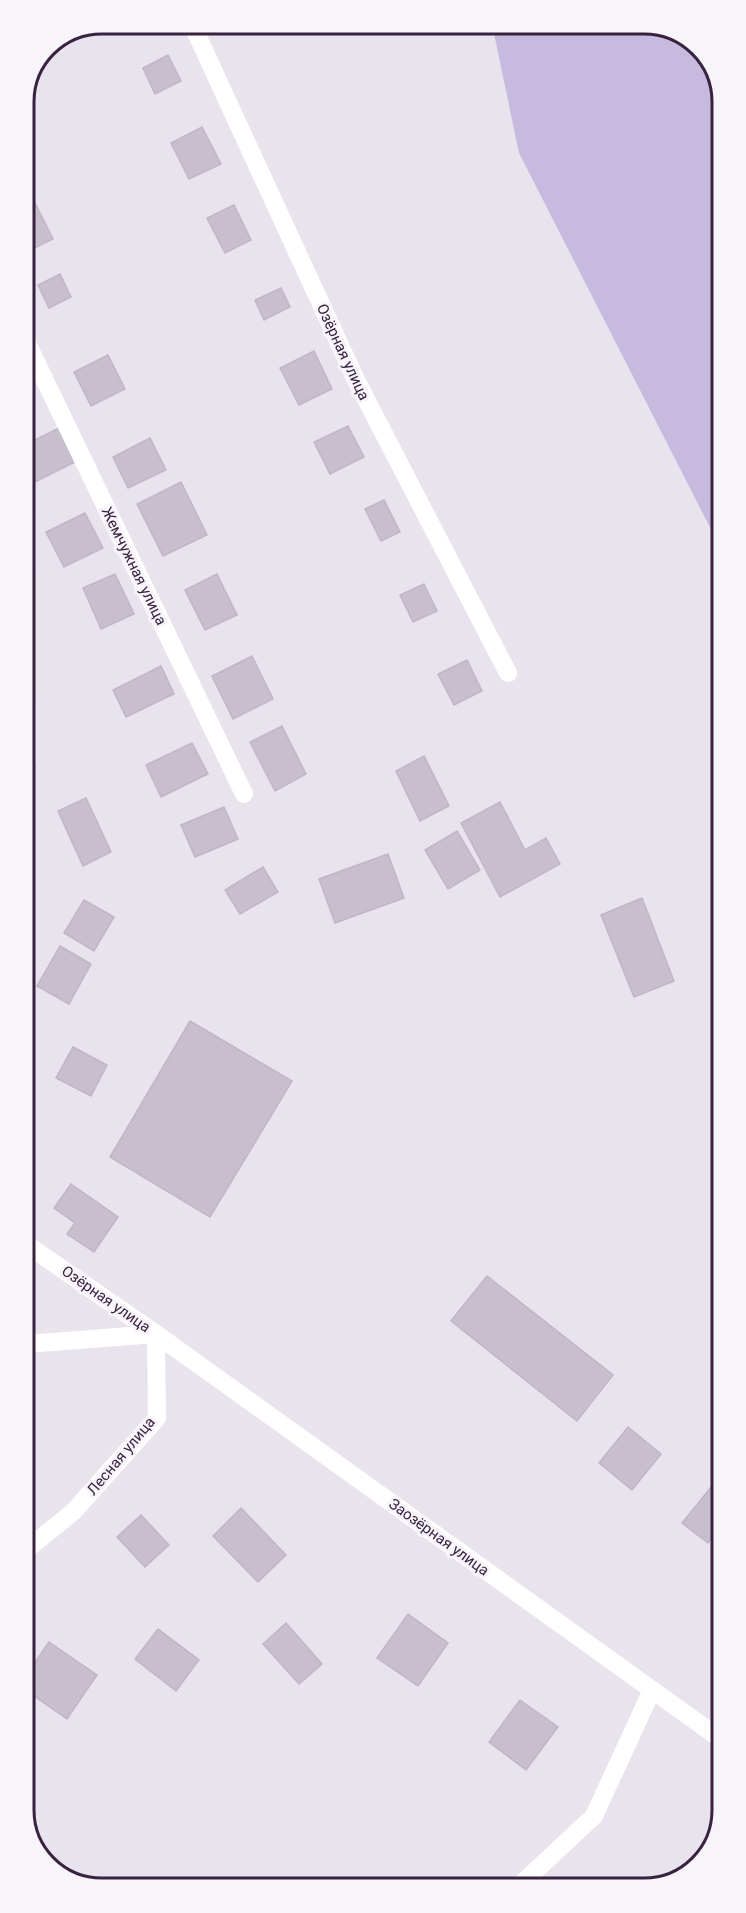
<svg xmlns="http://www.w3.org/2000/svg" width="746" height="1913" font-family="Roboto,sans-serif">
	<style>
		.green { fill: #c6bbdf }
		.building { fill: #c8bfce; stroke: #c1b5c7; stroke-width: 1.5 }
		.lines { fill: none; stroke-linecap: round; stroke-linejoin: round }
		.minor { stroke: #fff; stroke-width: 18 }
		.labels { text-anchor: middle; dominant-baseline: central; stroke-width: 6; stroke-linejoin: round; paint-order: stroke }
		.street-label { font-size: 15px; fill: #392240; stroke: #f7f4fa }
		.rim { fill: none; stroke: #392240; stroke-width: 3 }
	</style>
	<rect width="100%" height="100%" fill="#e9e3ed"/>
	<path class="green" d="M492,24H649L695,43L719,82L720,547L519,153Z"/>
	<g class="building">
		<path d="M168,55L181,81L155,94L143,68Z"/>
		<path d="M202,127L221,164L189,179L171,143Z"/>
		<path d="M34,201L53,239L24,253V206Z"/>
		<path d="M234,205L251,240L225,253L207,218Z"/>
		<path d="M60,274L71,297L49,308L38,285Z"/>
		<path d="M281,288L290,307L264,320L255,300Z"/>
		<path d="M314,351L332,389L299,405L280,368Z"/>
		<path d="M108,355L125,389L91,406L74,372Z"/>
		<path d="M348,426L364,457L330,474L314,442Z"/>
		<path d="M59,428L75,462L29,485L25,476V445Z"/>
		<path d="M150,438L166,470L128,488L113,457Z"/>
		<path d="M181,482L207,535L163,556L137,504Z"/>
		<path d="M384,500L400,532L381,541L365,509Z"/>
		<path d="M85,513L103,548L64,567L46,532Z"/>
		<path d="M115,574L134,614L101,629L83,588Z"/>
		<path d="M217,574L237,615L205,630L185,590Z"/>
		<path d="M424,584L437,611L413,622L400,595Z"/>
		<path d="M252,656L273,699L233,719L212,676Z"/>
		<path d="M467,660L482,691L454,705L438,674Z"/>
		<path d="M161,666L174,694L126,717L113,690Z"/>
		<path d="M282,726L306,774L275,791L250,742Z"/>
		<path d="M192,743L208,774L161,797L146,765Z"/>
		<path d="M25,746L35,767L25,772Z"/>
		<path d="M424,756L449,806L420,821L396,771Z"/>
		<path d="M86,798L111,852L83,866L58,811Z"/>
		<path d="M500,802L525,850L546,838L560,864L500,897L461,823Z"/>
		<path d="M224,807L238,839L195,857L181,825Z"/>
		<path d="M457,831L480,870L448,889L425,850Z"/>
		<path d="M388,854L404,898L335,923L319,879Z"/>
		<path d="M263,867L278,892L240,914L225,890Z"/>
		<path d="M642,898L674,981L634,997L601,915Z"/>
		<path d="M84,900L114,917L94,951L64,933Z"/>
		<path d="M60,946L91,964L69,1004L37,986Z"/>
		<path d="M190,1021L292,1081L210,1217L110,1157Z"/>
		<path d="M73,1047L107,1065L91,1096L56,1078Z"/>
		<path d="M71,1184L118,1217L94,1252L67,1234L75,1223L54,1208Z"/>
		<path d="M487,1276L613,1375L577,1421L451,1321Z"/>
		<path d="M628,1427L661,1454L632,1490L599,1463Z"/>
		<path d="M715,1482L721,1488L722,1525L708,1543L682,1523Z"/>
		<path d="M241,1508L286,1555L258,1582L213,1536Z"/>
		<path d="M141,1515L169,1545L145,1567L117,1537Z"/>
		<path d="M408,1614L448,1643L418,1686L377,1658Z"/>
		<path d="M286,1623L322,1664L299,1684L263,1644Z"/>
		<path d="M158,1629L199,1660L176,1691L135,1659Z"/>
		<path d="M49,1642L97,1675L67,1719L27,1691V1674Z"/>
		<path d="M520,1700L558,1727L526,1770L489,1742Z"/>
	</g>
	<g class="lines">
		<g class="minor">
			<path d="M192,24L356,380L508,673"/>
			<path d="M25,339L244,794"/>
			<path d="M26,1244L156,1334L722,1740"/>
			<path d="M26,1344L156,1334"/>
			<path d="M26,1550L73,1512L157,1418L156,1334"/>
			<path d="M518,1887L594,1816L652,1690"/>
		</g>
	</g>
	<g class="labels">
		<g class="street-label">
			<text transform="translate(343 352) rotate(65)">Озёрная улица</text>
			<text transform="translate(134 566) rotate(64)">Жемчужная улица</text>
			<text transform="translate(106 1299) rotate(35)">Озёрная улица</text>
			<text transform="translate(121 1456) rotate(-50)">Лесная улица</text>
			<text transform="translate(439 1537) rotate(36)">Заозёрная улица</text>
		</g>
	</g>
	<path d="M0 0H746V1913H0ZM102 34H644A68 68 0 0 1 712 102V1810A68 68 0 0 1 644 1878H102A68 68 0 0 1 34 1810V102A68 68 0 0 1 102 34Z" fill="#f7f4fa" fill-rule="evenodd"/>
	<path class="rim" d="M102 34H644A68 68 0 0 1 712 102V1810A68 68 0 0 1 644 1878H102A68 68 0 0 1 34 1810V102A68 68 0 0 1 102 34Z"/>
</svg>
